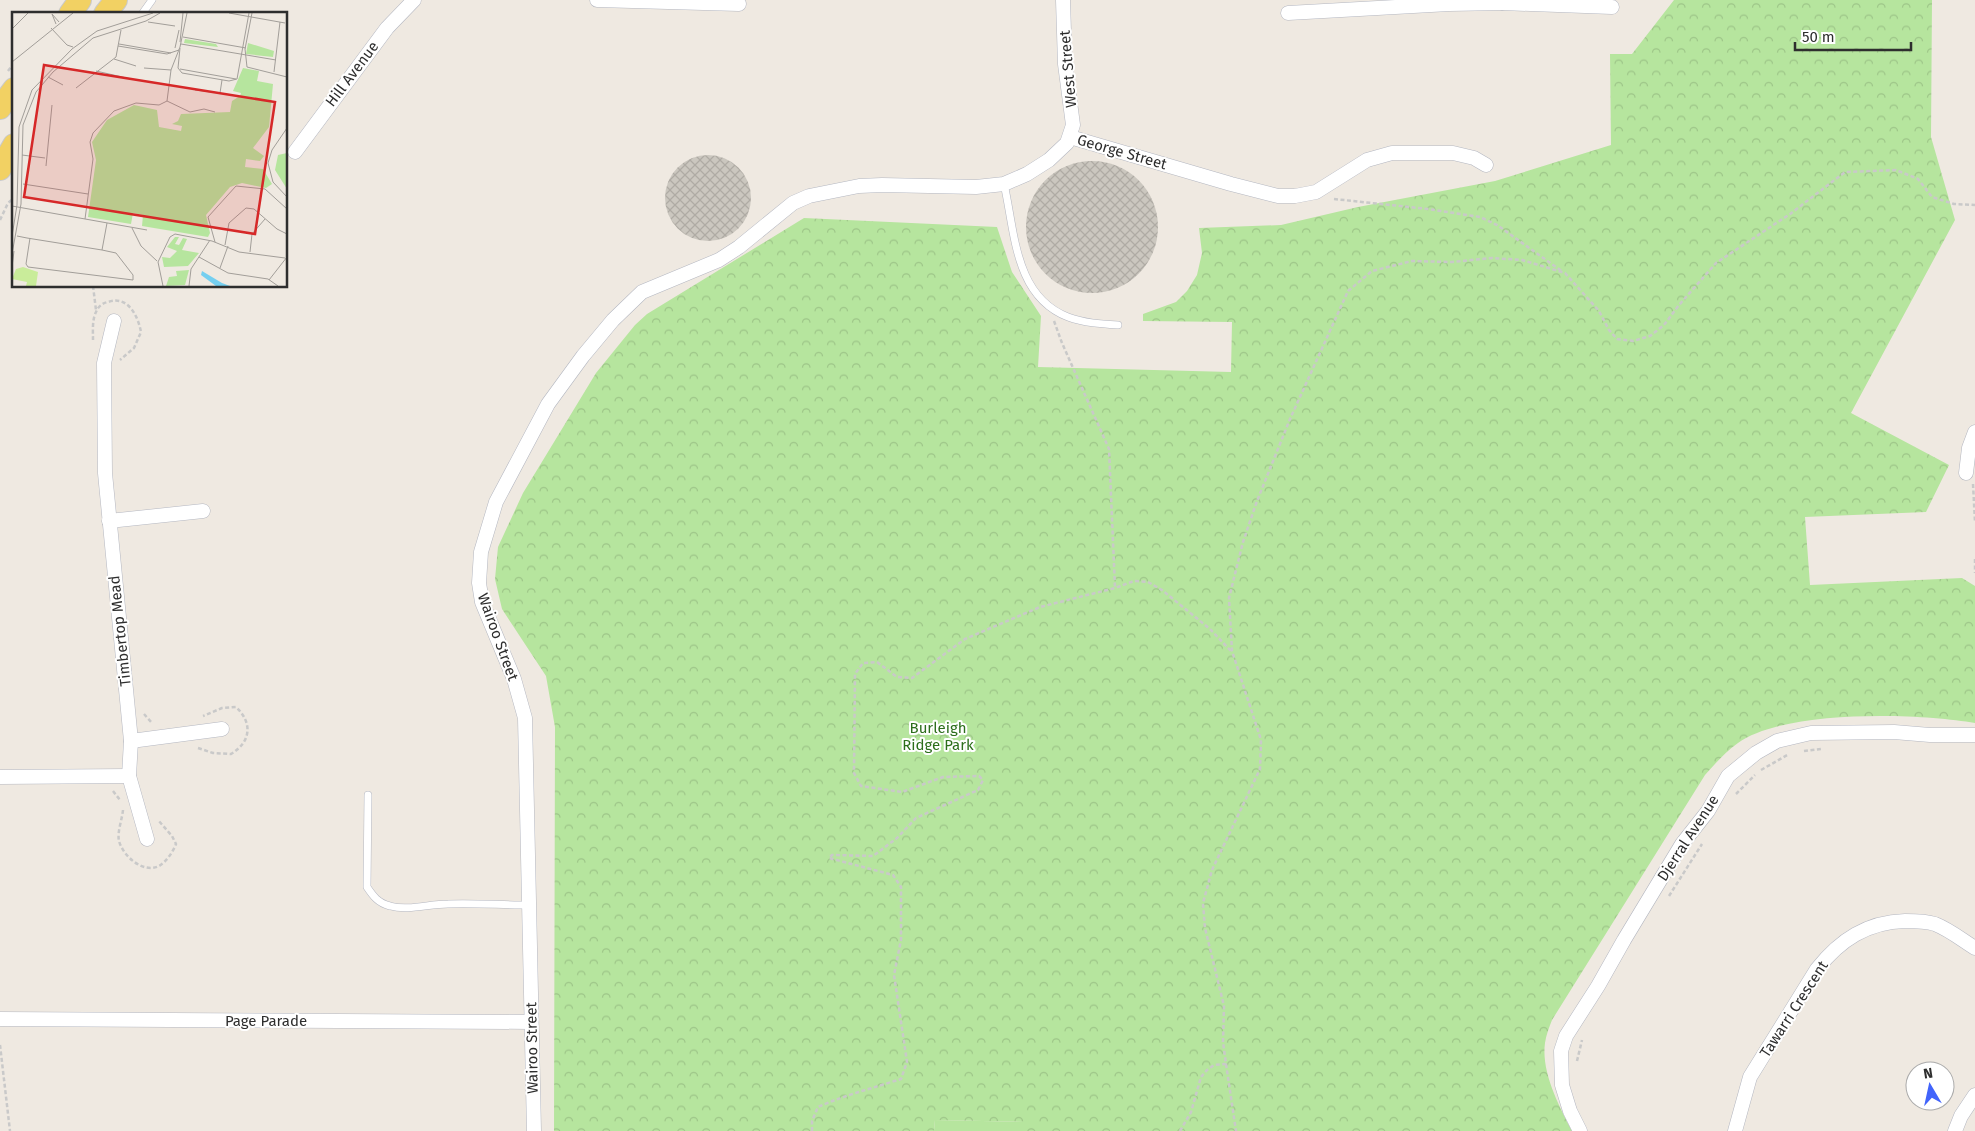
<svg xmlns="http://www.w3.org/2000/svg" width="1975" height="1131" font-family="'Fira Sans',sans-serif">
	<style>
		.grass { fill: #b6e59e }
		.forest { fill: url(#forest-crowns) }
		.building { fill: url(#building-cross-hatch) }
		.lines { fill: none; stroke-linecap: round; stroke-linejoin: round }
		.lane-casing { stroke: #b4b7c1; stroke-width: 8 }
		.street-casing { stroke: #b4b7c1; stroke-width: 15 }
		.primary-casing { stroke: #c9c9c9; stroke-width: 24 }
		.path { stroke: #c9c9c9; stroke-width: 2.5; stroke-dasharray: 4 2.5; stroke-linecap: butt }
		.lane { stroke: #fff; stroke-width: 7 }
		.street { stroke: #fff; stroke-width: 14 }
		.primary { stroke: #f2d163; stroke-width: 22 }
		.labels { text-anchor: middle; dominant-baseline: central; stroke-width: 4; stroke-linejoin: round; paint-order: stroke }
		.street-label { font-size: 15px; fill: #2e2e2e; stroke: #fff }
		.park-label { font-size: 15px; fill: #2c6e1b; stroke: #fff }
		.inset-road { fill: none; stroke: #a29e99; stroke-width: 1 }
		.view { fill: #d62828; fill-opacity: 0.15; stroke: #d62828; stroke-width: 2.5 }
		.inset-edge { fill: none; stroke: #2e2e2e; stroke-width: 2.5 }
	</style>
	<defs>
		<pattern id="forest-crowns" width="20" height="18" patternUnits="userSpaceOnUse" patternTransform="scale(1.25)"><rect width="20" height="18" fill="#b6e59e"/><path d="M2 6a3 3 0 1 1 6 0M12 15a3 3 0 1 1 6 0" fill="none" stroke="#9dc588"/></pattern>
		<pattern id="building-cross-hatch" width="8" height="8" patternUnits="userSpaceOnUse" patternTransform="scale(1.25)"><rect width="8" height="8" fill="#cbc7bf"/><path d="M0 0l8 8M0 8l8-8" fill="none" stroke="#afaba4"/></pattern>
	</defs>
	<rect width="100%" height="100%" fill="#efe9e1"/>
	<path class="grass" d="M935,1120L1025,1122V1131H934Z"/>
	<path class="forest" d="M1674,0H1932L1931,137L1955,220L1851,413L1949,465L1926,512L1805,517L1810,585L1962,578L1975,586V723C1919,713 1785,709 1738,743C1725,752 1715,764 1705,775L1552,1020C1549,1028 1546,1035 1545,1043C1541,1072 1559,1106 1572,1131H1025L1024,1122L935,1120L934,1131H554L555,727L546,676L502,609L495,579L498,547L523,493L596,373L635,325L647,314L804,218L997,227L1012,272L1041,316L1038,367L1231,372L1232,322L1143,321V314L1176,302L1187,291L1197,275L1202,253L1199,228L1281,225L1358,207L1495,181L1611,145L1610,54H1632Z"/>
	<g class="building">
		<circle cx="708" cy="198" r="43"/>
		<circle cx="1092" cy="227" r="66"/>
	</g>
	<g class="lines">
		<g class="lane-casing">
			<g id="lane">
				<path d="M142,14L152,0"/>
				<path d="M1004,184C1015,231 1014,296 1068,317C1084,323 1101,324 1118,325"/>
				<path d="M368,795L367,887C373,896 378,903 390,906C408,911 429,904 448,904C475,903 502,905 529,905"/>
			</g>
		</g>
		<g class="street-casing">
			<g id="street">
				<path d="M597,0L739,4"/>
				<path d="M1502,3L1612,7"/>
				<path d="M1288,13L1449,4L1502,3V0"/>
				<path d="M1070,137L1231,184L1278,196H1295L1316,192L1367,160L1392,153H1453L1474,158L1486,165"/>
				<path d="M295,152L387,28L414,0"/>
				<path d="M114,321L104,363L105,473L131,741L129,776L147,839"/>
				<path d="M1966,473L1969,448L1975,432"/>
				<path d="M109,521L203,511"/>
				<path d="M131,741L222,729"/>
				<path d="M0,777L129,776"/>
				<path d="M0,1019L531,1022"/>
				<path d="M534,1131L525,718L514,679L482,602L479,583L481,552L496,502L548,404L583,356L613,320L642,292L719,260L739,247L793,203L809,196L859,186L882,185L976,187L1004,184L1027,174L1049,160L1067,143L1073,125L1065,64L1063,0"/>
				<path d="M1580,1131L1570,1111L1562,1085L1561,1051L1566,1036L1598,986L1624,940L1682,844L1708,811L1728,776L1756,753L1777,741L1811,733L1894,732L1930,735H1975"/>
				<path d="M1735,1131L1750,1077L1817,969C1840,940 1867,922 1905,921C1915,921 1926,921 1935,924C1950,930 1962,940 1975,948"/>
				<path d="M1955,1131L1961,1116L1975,1095"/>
			</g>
		</g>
		<g class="primary-casing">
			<g id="primary">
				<path d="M70,14L80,0"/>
				<path d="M105,14L116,0"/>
				<path d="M0,108L14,89"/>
				<path d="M0,169L14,145"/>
			</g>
		</g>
		<g class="path">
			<path d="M8,71L14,63"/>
			<path d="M1334,199L1428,209L1480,217L1497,225L1563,272"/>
			<path d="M0,220L8,203L14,198"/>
			<path d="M93,286L96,310"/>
			<path d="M1054,321L1062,343L1109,449L1115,588"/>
			<path d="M93,340C93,331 92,320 96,312C98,307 102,303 108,302C128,295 138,316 141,332L134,348L120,360"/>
			<path d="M1973,484L1975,522"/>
			<path d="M1975,559V573"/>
			<path d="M144,714L152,723"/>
			<path d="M198,748L213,753L231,754C251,742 253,723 236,707L222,708L203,716"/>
			<path d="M1804,751L1821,749"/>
			<path d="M1761,770L1789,754"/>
			<path d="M113,791L120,800"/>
			<path d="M1736,794L1755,775"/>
			<path d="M123,810C122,820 117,832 119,841C123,856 143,874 159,866C166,862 173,852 176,844L172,836L158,820"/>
			<path d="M1669,896L1702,844"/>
			<path d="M0,1045L10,1131"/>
			<path d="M1577,1061L1582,1040"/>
			<path d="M1226,1064L1236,1131"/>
			<path d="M812,1131V1121L818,1107C845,1095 873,1088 901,1079L907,1062L894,975L901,940V887L893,875L829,858L832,855L873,856L897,838L916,818L978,790L983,780L979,776L943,777L902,792L861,786L854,773L855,674L863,663L877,662L897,677L912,678L965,639L1040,607L1115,588L1134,581L1148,582L1162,590L1210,629L1231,651"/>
			<path d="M1180,1131L1191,1112L1201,1077L1207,1070L1214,1065L1226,1064L1223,1042L1224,1006L1205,928L1203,903L1212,870L1260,769L1261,740L1232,651L1229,598L1243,542L1257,501L1290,419L1348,291L1372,271L1412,261L1452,262L1492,258L1522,260L1565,273L1599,311L1609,330L1617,339L1633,341L1650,336L1664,325L1679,305L1716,263L1790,214L1845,172L1896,170L1918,179L1932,197L1954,204L1975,205"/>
		</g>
		<use href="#lane" class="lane"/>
		<use href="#street" class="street"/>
		<use href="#primary" class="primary"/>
	</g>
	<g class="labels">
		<g class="street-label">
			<text transform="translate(1068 69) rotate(-95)">West Street</text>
			<text transform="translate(352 74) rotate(-53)">Hill Avenue</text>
			<text transform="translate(1122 152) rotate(16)">George Street</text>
			<text transform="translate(120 631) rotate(-96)">Timbertop Mead</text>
			<text transform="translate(498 637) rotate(70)">Wairoo Street</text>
			<text transform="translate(1688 838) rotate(-57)">Djerral Avenue</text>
			<text transform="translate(1794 1009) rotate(-57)">Tawarri Crescent</text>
			<text x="266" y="1021">Page Parade</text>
			<text transform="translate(532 1048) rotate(-91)">Wairoo Street</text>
		</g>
		<g class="park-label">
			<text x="938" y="728">Burleigh<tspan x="938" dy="17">Ridge Park</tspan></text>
		</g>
	</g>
	<g transform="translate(12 12)">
		<rect width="275" height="275" fill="#efe9e1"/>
		<path d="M173,27L204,32L206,35L172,31ZM236,31L262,39L261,45L234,42Z" fill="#b6e59e"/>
		<path d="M231,56L247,59L245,69L261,72L257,115L241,136L252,144L248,149L234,147L233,155L251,157L260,172L254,176L230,171L218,175L194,203L198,221L196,225L130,214L131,203L121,201L119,212L76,205L84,148L80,130L95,108L122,93L145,98L147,115L169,119L170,114L160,112L166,109L169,102L218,100L220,89L228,84L229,81L221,79ZM275,141V177L263,158L266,143ZM163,225H167L163,232L167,233L171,226L175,227L170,238L187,241L176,254L152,255L150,245L158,246L165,239L155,235ZM177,258L173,273L154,274L157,265L165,264L164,259Z" fill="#b6e59e"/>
		<path d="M11,255L26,260L24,274H14L15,270L0,267L4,257Z" fill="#c9ec9a"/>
		<path d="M190,259L210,271L218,274H204L189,263Z" fill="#75cff0"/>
		<path class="inset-road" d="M217,1L273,11M136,10L163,14M44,12L40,2L47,10M39,16L55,33L61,35M0,17L16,1M171,25L234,36M168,30L171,1M107,32L159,41M169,32L264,48M106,34L155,42L167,38M163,36L167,18M168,36L166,56L170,61L217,69L225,67M233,37L235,55L275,65M233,37L240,1M102,47L124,54M0,50L61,1M132,56L159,58M168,57L224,67M84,59L119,67M262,60L268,10M36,65L51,73M225,67L237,1M64,76L104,45L109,18M183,78L208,81L210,68M155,89L159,58L168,35L175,1M155,89L178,100L192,97L203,100M275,116L260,138L256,151L261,170L275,185M10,143L33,146M34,154L40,93M11,172L76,182M0,194L135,218M73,207L81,147L78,130L81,121L102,99L124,91L147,93L155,89M120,216L129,234L145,249M0,224L5,193L7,115L20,78L60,37L85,19L141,1M5,224L15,226L90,238L104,241L121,263V268L16,255L14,252L18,226M203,230L196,205L224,174L253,177L275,197M213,233L217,211L234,196L242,197L265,217L275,222M90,238L95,211M238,240L240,222L253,207M0,242L9,192L11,113L24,80L41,60L81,26L134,9L148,1M187,245L216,261L256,267L266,274M146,250L158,225L163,222L200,229L227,240L273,246M146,250L151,274M0,255L2,239M208,256L216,234M257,268L275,245M177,274L179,257L198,228"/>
		<path class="view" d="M32,53L263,90L243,222L12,185Z"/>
		<rect width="275" height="275" class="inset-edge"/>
	</g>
	<g transform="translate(1930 1086) rotate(351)"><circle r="24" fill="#ffffff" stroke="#ababab"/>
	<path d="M0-4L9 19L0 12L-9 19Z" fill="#4264fb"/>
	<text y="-8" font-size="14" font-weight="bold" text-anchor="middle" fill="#2e2e2e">N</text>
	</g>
	<path d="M1795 42v8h116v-8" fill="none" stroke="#2e2e2e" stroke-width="2.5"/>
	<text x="1802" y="42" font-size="15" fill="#2e2e2e" stroke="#ffffff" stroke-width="4" paint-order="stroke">50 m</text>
</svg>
